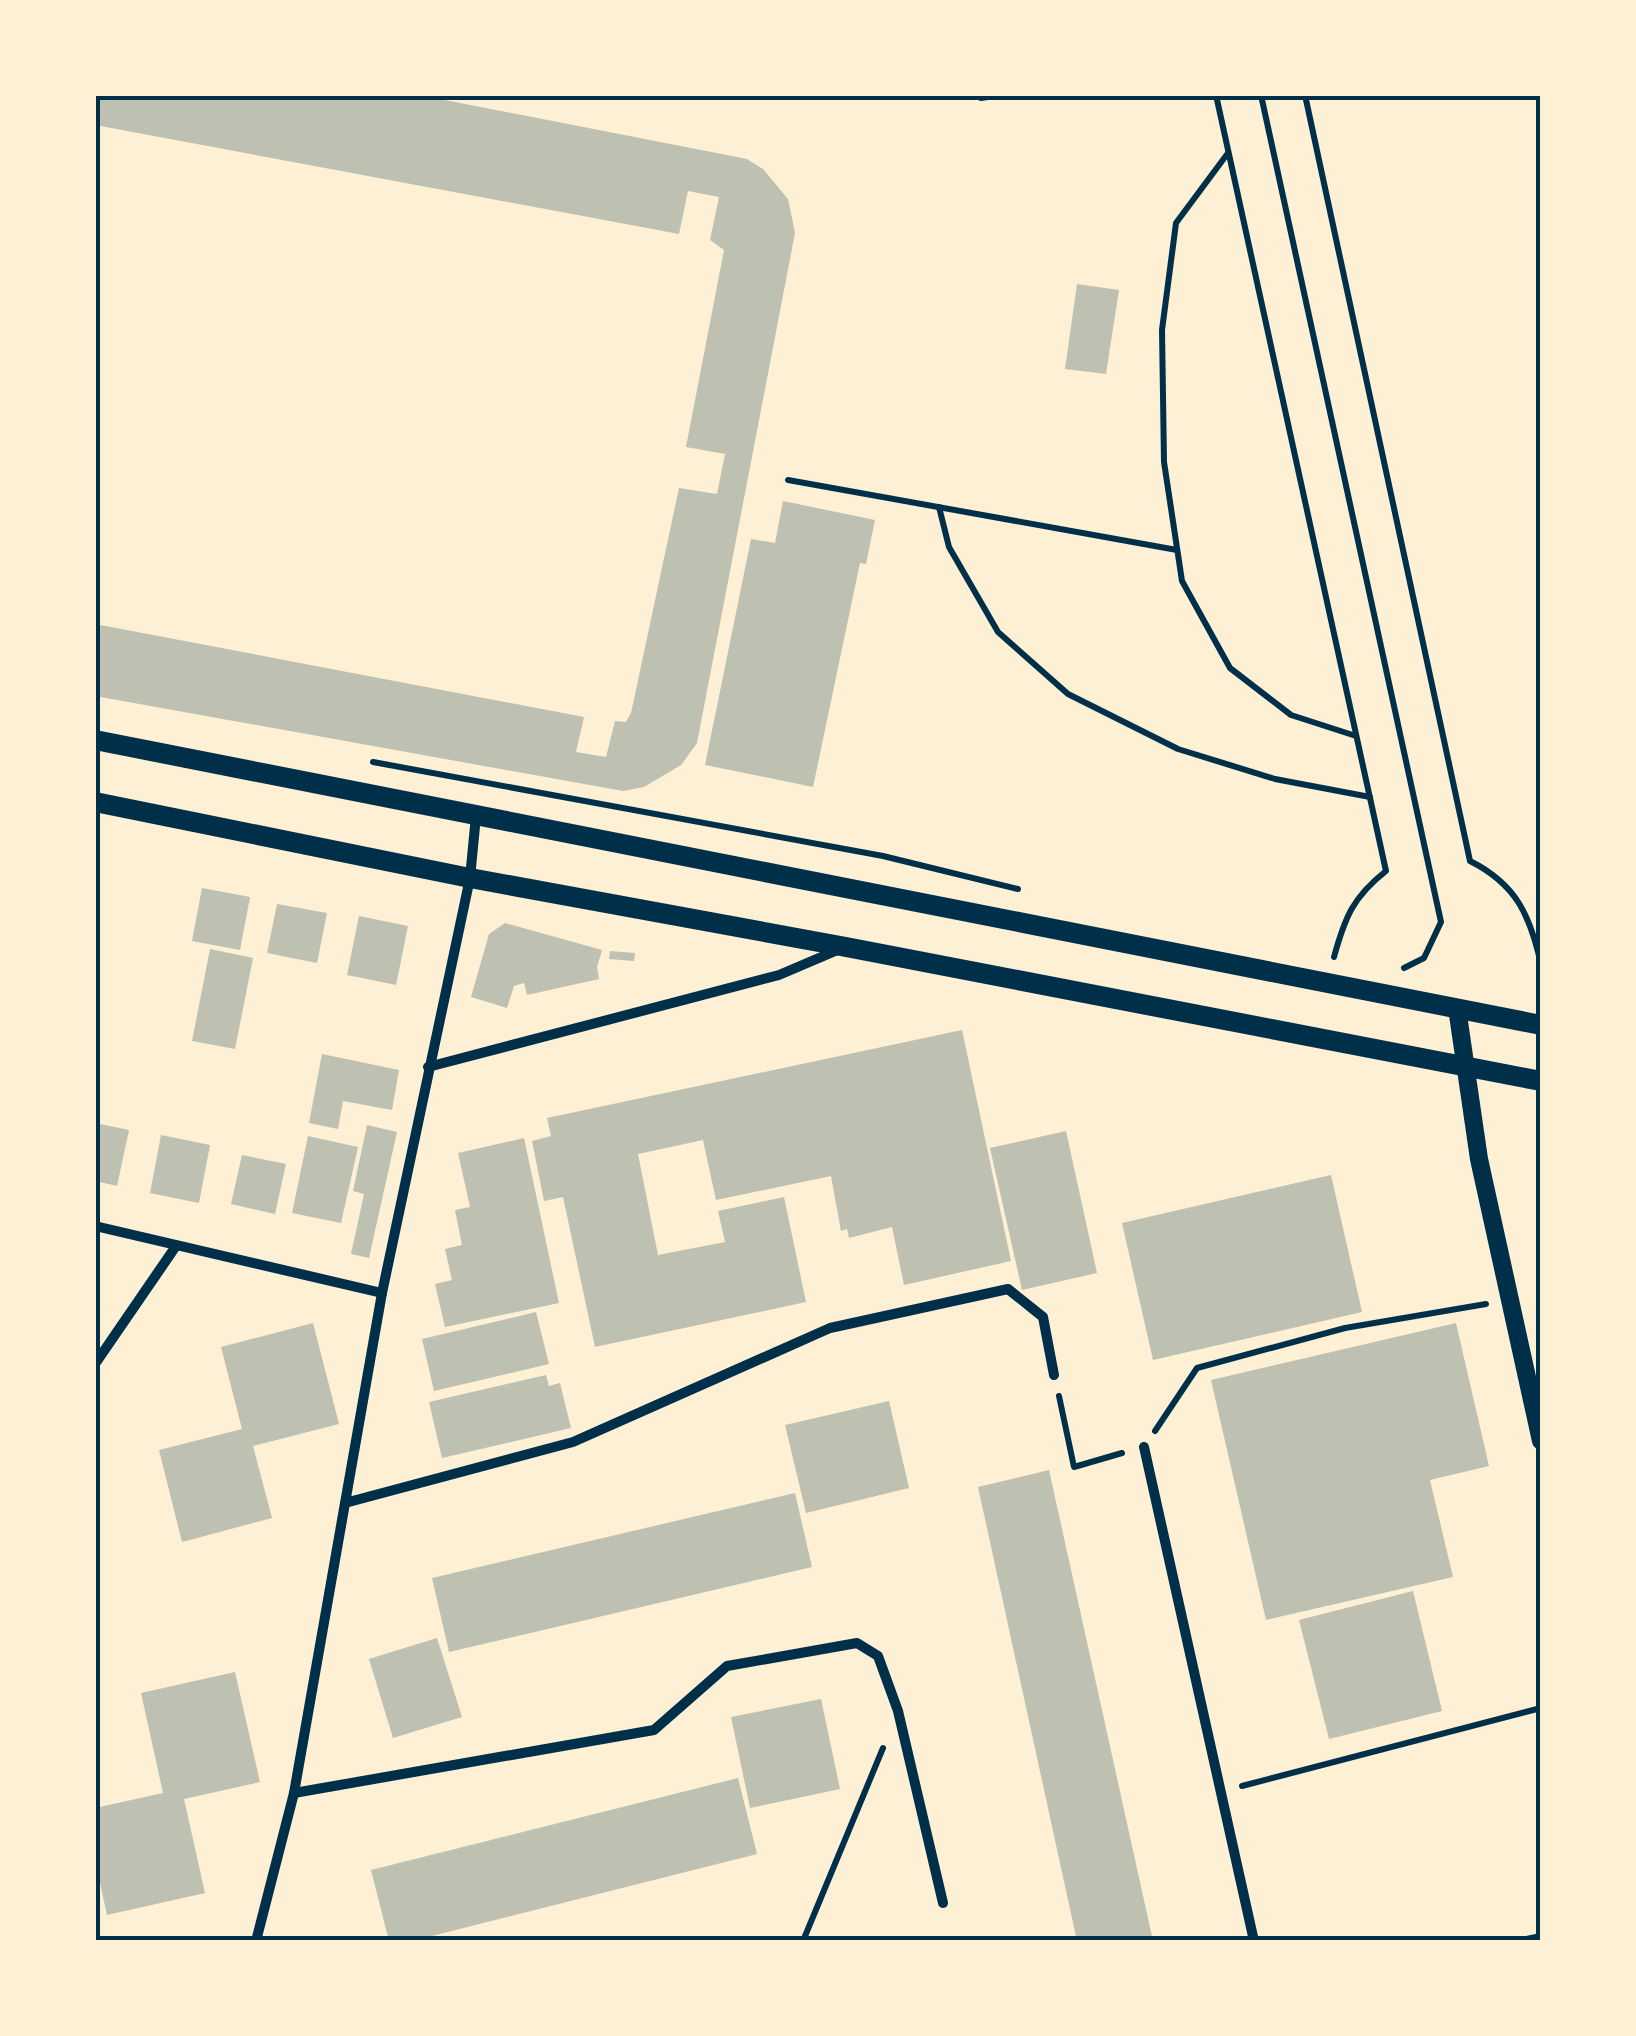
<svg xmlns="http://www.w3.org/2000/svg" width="1636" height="2036" font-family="Raleway,sans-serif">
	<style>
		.building { fill: #bec0b2 }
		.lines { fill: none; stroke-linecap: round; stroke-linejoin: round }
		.path { stroke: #003049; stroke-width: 6 }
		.minor { stroke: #003049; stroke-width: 10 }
		.tertiary { stroke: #003049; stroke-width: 18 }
		.secondary { stroke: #003049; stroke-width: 20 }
		.neatline { fill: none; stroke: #003049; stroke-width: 4 }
	</style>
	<rect width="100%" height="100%" fill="#fdf0d5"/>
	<g class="building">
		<path d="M95,95H419L747,159L763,169L788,199L795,233L697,743L681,765L644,787L623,791L95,696V624L584,717L576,752L606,757L615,721L626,722L631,713L679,488L717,494L725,454L686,447L724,250L710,240L719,197L688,191L679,234L95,125Z"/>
		<path d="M1077,284L1119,290L1106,374L1065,369Z"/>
		<path d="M783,501L875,520L866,564L860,563L813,787L705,765L751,539L775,543Z"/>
		<path d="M202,888L250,897L240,950L192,941Z"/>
		<path d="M277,904L327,913L317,963L267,953Z"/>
		<path d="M359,916L408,926L396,985L347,975Z"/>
		<path d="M505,923L602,950L597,967L599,979L527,995L524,983L514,986L507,1008L471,997L489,934Z"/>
		<path d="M210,949L253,958L235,1049L192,1041Z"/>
		<path d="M610,951L635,953L634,961L609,959Z"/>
		<path d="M962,1030L1011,1261L904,1285L892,1227L849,1238L847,1229L841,1231L831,1176L716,1200L703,1140L638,1154L658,1255L725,1242L718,1211L784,1197L806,1302L595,1347L563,1197L544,1201L532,1141L551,1136L547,1118Z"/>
		<path d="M322,1054L399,1070L392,1110L343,1101L338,1129L309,1123Z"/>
		<path d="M95,1123L129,1130L117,1186L95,1181Z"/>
		<path d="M367,1125L397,1132L369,1258L351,1254L364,1194L353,1191Z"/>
		<path d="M1066,1131L1097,1273L1022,1290L990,1148Z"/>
		<path d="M161,1135L210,1145L199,1203L150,1193Z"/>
		<path d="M308,1136L358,1147L341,1223L292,1213Z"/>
		<path d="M524,1138L559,1303L445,1327L435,1284L452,1280L445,1249L462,1245L455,1210L470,1207L458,1153Z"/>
		<path d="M242,1155L286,1164L275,1214L231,1204Z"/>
		<path d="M1331,1175L1362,1312L1153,1360L1122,1223Z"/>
		<path d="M536,1312L549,1364L434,1391L422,1339Z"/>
		<path d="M313,1323L339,1424L253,1446L272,1518L182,1542L159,1450L242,1429L221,1347Z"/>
		<path d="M1456,1323L1489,1466L1430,1480L1453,1577L1266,1620L1211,1380Z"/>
		<path d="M546,1375L549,1386L560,1383L571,1428L442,1458L429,1402Z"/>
		<path d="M889,1401L909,1488L806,1513L785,1425Z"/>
		<path d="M1049,1470L1153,1941H1077L978,1487Z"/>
		<path d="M795,1493L812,1567L449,1652L432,1578Z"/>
		<path d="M1413,1591L1442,1711L1329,1739L1299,1620Z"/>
		<path d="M437,1638L462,1717L393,1738L369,1659Z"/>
		<path d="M235,1672L260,1782L184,1799L205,1893L107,1915L95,1860V1808L163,1793L141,1693Z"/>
		<path d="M821,1699L840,1789L750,1808L731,1717Z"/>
		<path d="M738,1778L757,1854L412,1941H389L371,1870Z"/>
	</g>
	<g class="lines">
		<g class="path">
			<path d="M1216,95L1386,871C1353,897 1345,917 1334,957"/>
			<path d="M1261,95L1441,922L1424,958L1404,968"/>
			<path d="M1305,95L1470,861C1516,884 1530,915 1541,964"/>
			<path d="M981,98L1001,95"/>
			<path d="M1228,153L1176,223L1162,330L1164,462L1182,581L1230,668L1291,715L1356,736"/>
			<path d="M788,480L1177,550"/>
			<path d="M939,507L949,547L998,632L1068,694L1178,749L1275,779L1370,797"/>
			<path d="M373,762L883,856L1018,889"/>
			<path d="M1059,1396L1074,1467L1122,1453"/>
			<path d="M1155,1431L1197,1368L1345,1328L1486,1304"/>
			<path d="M1242,1786L1541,1708"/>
			<path d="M803,1941L883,1748"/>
		</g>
		<g class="minor">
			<path d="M428,1067L779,975L840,949"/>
			<path d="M95,1226L382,1293"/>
			<path d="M95,1364L176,1246"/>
			<path d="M1144,1447L1254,1941"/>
			<path d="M345,1503L573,1442L830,1328L1008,1289L1043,1317L1054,1375"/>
			<path d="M294,1793L654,1730L727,1666L857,1643L878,1656L898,1711L943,1903"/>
			<path d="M256,1941L294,1793L382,1293L470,878L476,816"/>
			<path d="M1527,1941L1541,1938"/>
		</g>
		<path class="tertiary" d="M1457,1008L1479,1159L1541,1441"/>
		<g class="secondary">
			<path d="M95,740L1541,1025"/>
			<path d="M95,802L470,878L846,947L1541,1081"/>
		</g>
	</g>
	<rect width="1636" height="2036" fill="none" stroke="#fdf0d5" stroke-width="195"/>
	<rect x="98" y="98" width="1440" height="1840" class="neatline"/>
</svg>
